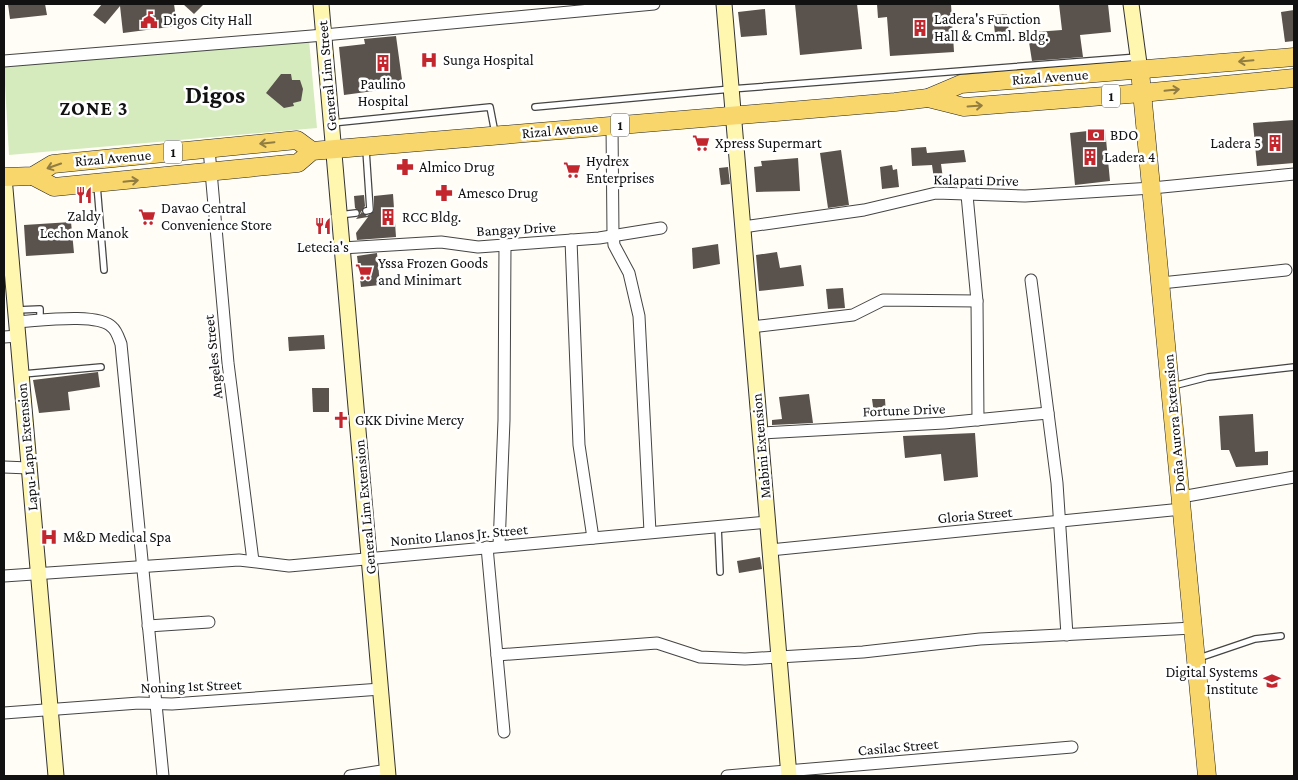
<svg xmlns="http://www.w3.org/2000/svg" width="1298" height="780" font-family="'Crimson Pro',serif">
	<style>
		.green { fill: #d5ebbd }
		.building { fill: #5a524d }
		.lines { fill: none; stroke-linecap: round; stroke-linejoin: round }
		.lane-casing { stroke: #444; stroke-width: 8 }
		.street-casing { stroke: #444; stroke-width: 13 }
		.secondary-casing { stroke: #333; stroke-width: 17 }
		.primary-casing { stroke: #222; stroke-width: 19 }
		.lane { stroke: #fff; stroke-width: 5.5 }
		.street { stroke: #fff; stroke-width: 11 }
		.secondary { stroke: #fff6b0; stroke-width: 15 }
		.primary { stroke: #f9d66b; stroke-width: 18 }
		.oneway { stroke: #917d42 }
		.labels { text-anchor: middle; dominant-baseline: central; stroke-width: 5; stroke-linejoin: round; paint-order: stroke }
		.shield { fill: #fff; stroke: #585858; stroke-width: 1 }
		.shield-label { font-size: 14px; font-weight: bold; fill: #111 }
		.poi-label { font-size: 15px; fill: #111; stroke: #fff; text-anchor: start }
		.street-label { font-size: 15px; fill: #111; stroke: #fff }
		.district-label { font-size: 20px; font-weight: bold; letter-spacing: 1px; fill: #111; stroke: #fff }
		.town-label { font-size: 25px; font-weight: bold; fill: #111; stroke: #fff }
	</style>
	<rect width="100%" height="100%" fill="#fffdf5"/>
	<path class="green" d="M309,40L317,128L9,155L4,67Z"/>
	<g class="building">
		<path d="M8,4H45L47,15L10,19Z"/>
		<path d="M102,4H174L177,26L123,33L120,6L105,24L93,15Z"/>
		<path d="M183,4H204L194,14Z"/>
		<path d="M795,4H857L862,49L800,55Z"/>
		<path d="M877,4H951L954,52L890,56L887,17L878,18Z"/>
		<path d="M1059,4H1108L1111,32L1080,35L1083,57L1032,61L1029,42L1023,43L1022,33L1062,30Z"/>
		<path d="M765,9L767,35L741,37L738,12Z"/>
		<path d="M1294,10V41L1285,42L1281,12Z"/>
		<path d="M1007,14L1009,32L995,34L993,15Z"/>
		<path d="M396,36L403,87L344,95L339,47L365,44L364,39Z"/>
		<path d="M281,74H291L292,80H300L303,89L301,101L293,103L294,106L284,108L266,93Z"/>
		<path d="M1294,120V163L1257,166L1253,123Z"/>
		<path d="M1105,129L1110,181L1075,185L1070,133Z"/>
		<path d="M926,147L927,153L964,150L966,162L941,164L944,186H935L932,165L912,166L911,148Z"/>
		<path d="M841,150L849,205L828,208L820,153Z"/>
		<path d="M798,158L800,191L756,192L754,167L762,166L761,161Z"/>
		<path d="M892,165L893,170L897,169L899,187L882,189L880,167Z"/>
		<path d="M728,167L730,184L721,185L719,168Z"/>
		<path d="M980,179V187H967V181Z"/>
		<path d="M393,194L396,237L357,240L356,233L368,217L356,219L361,213L355,208L354,196L364,195L365,206L361,212L367,216L374,211V196Z"/>
		<path d="M71,222L74,253L26,256L24,225Z"/>
		<path d="M718,244L720,264L693,269L692,248Z"/>
		<path d="M777,252L780,268L801,265L804,286L759,291L756,255Z"/>
		<path d="M377,253L380,285L361,287L357,256Z"/>
		<path d="M843,288L845,308L828,309L826,289Z"/>
		<path d="M324,335L325,349L289,351L288,337Z"/>
		<path d="M98,372L100,387L68,392L70,410L39,413L33,380Z"/>
		<path d="M312,388H329V412H313Z"/>
		<path d="M809,394L813,423L772,425V420L782,419L779,397Z"/>
		<path d="M872,399H885L886,414H874Z"/>
		<path d="M1253,414L1255,452L1268,451V465L1236,467L1229,450H1221L1219,416Z"/>
		<path d="M975,433L978,477L944,481L941,454L905,458L903,436Z"/>
		<path d="M760,557L762,569L739,573L737,561Z"/>
	</g>
	<g class="lines">
		<g class="lane-casing">
			<g id="lane">
				<path d="M535,107L731,89L1138,57"/>
				<path d="M332,123L490,107L495,133"/>
				<path d="M366,150L370,210L366,211"/>
				<path d="M97,185L104,270"/>
				<path d="M339,215L356,213"/>
				<path d="M17,310L40,309V321"/>
				<path d="M23,374L101,367"/>
				<path d="M1173,386L1208,377L1294,367"/>
				<path d="M718,526L720,572"/>
				<path d="M1199,658L1255,639L1281,636"/>
			</g>
		</g>
		<g class="street-casing">
			<g id="street">
				<path d="M4,61L324,35L654,4"/>
				<path d="M612,125L613,235L614,245L629,273L639,316L650,532"/>
				<path d="M209,149L228,363L253,561"/>
				<path d="M967,195L977,301L978,420"/>
				<path d="M743,227L864,210L936,193L1025,196L1152,188L1294,174"/>
				<path d="M571,240L579,445L593,538"/>
				<path d="M342,248L441,242L478,247L599,238L661,228"/>
				<path d="M1031,280L1057,483L1067,635"/>
				<path d="M1161,283L1286,270"/>
				<path d="M16,322C37,321 98,312 112,327C117,331 119,339 121,344L163,776"/>
				<path d="M751,327L853,315L883,300L977,301"/>
				<path d="M4,337L18,336"/>
				<path d="M760,433L944,423L1048,413"/>
				<path d="M4,467L29,468"/>
				<path d="M1181,497L1294,477"/>
				<path d="M499,546L504,420L505,245"/>
				<path d="M487,547L504,732"/>
				<path d="M770,550L1182,509"/>
				<path d="M4,576L239,560L289,566L768,522"/>
				<path d="M148,626L209,622"/>
				<path d="M497,655L657,643L700,657L745,659L863,652L980,639L1193,628"/>
				<path d="M4,713L139,703L172,704L381,689"/>
				<path d="M350,776L388,770"/>
				<path d="M727,776L1072,747"/>
			</g>
		</g>
		<g class="secondary-casing">
			<g id="secondary">
				<path d="M321,4L388,776"/>
				<path d="M724,4L789,776"/>
				<path d="M1131,4L1140,71"/>
				<path d="M4,177L56,776"/>
			</g>
		</g>
		<g class="primary-casing">
			<g id="primary">
				<path d="M1140,71L1207,776"/>
				<path d="M928,98L964,107L1142,93L1294,78"/>
				<path d="M33,176L54,187L298,163L312,151L895,102L928,98L961,84L1294,57"/>
				<path d="M4,177L33,176L53,164L297,140L312,151"/>
			</g>
		</g>
		<use href="#lane" class="lane"/>
		<use href="#street" class="street"/>
		<use href="#secondary" class="secondary"/>
		<use href="#primary" class="primary"/>
	</g>
	<defs><path id="oneway-shaft" d="M-6 0H5M1.5-3L5.5 0L1.5 3" fill="none" stroke-width="1.6" stroke-linecap="round" stroke-linejoin="round" transform="scale(1.25)"/></defs>
	<g class="oneway">
		<use href="#oneway-shaft" transform="translate(1246 61) rotate(175)"/>
		<use href="#oneway-shaft" transform="translate(1172 90) rotate(-6)"/>
		<use href="#oneway-shaft" transform="translate(975 106) rotate(-4)"/>
		<use href="#oneway-shaft" transform="translate(267 143) rotate(174)"/>
		<use href="#oneway-shaft" transform="translate(54 166) rotate(161)"/>
		<use href="#oneway-shaft" transform="translate(131 181) rotate(-6)"/>
	</g>
	<defs>
		<g id="civic-bare" transform="scale(1.35)"><path d="M-.6-6.5H3V-4.5H.6V-3L4-1V1h2V6H-6V1h2V-1L-.6-3ZM-1.2 2.5V6h2.4V2.5Z" fill="#c4262e" stroke="#fff" stroke-width="2.5" paint-order="stroke"/></g>
		<g id="building-bare" transform="scale(1.35)"><path d="M-4-6H4V6H1V3H-1V6H-4ZM-2.5-4.3h1.7v1.8h-1.7ZM.8-4.3h1.7v1.8H.8ZM-2.5-1h1.7V.8h-1.7ZM.8-1h1.7V.8H.8Z" fill="#c4262e" stroke="#fff" stroke-width="2.5" paint-order="stroke"/></g>
		<g id="hospital-bare" transform="scale(1.35)"><path d="M-5-5h3v3.5h4V-5h3V5h-3V1.5h-4V5h-3Z" fill="#c4262e" stroke="#fff" stroke-width="2.5" paint-order="stroke"/></g>
		<g id="bank-bare" transform="scale(1.35)"><path d="M-6-4H6V4H-6ZM0-2.3a2.3 2.3 0 1 0 0 4.6a2.3 2.3 0 1 0 0-4.6Z" fill="#c4262e" stroke="#fff" stroke-width="2.5" paint-order="stroke"/></g>
		<g id="supermarket-bare" transform="scale(1.35)"><path d="M-6-5.5h2.5l.6 2H6L4.5 2H-2.5L-4.4-4H-6ZM-1.5 3.2a1.3 1.3 0 1 0 .1 0ZM3 3.2a1.3 1.3 0 1 0 .1 0Z" fill="#c4262e" stroke="#fff" stroke-width="2.5" paint-order="stroke"/></g>
		<g id="pharmacy-bare" transform="scale(1.35)"><path d="M-2-6h4v4h4v4h-4v4h-4v-4h-4v-4h4Z" fill="#c4262e" stroke="#fff" stroke-width="2.5" paint-order="stroke"/></g>
		<g id="restaurant-bare" transform="scale(1.35)"><path d="M-5-6h1v4h1v-4h1v4h1v-4h1v5L-1.5 .5V6h-2V.5L-5-1ZM5-6V6H3V1.5H1.5Q1.5-4 5-6Z" fill="#c4262e" stroke="#fff" stroke-width="2.5" paint-order="stroke"/></g>
		<g id="church-bare" transform="scale(1.35)"><path d="M-1.2-6h2.4v3.5h3.3v2.4h-3.3V6h-2.4V-.1h-3.3v-2.4h3.3Z" fill="#c4262e" stroke="#fff" stroke-width="2.5" paint-order="stroke"/></g>
		<g id="school-bare" transform="scale(1.35)"><path d="M0-5L7-2L0 1L-7-2ZM-4 1L0 2.5L4 1V4Q0 6-4 4Z" fill="#c4262e" stroke="#fff" stroke-width="2.5" paint-order="stroke"/></g>
	</defs>
	<g fill-rule="evenodd">
		<use href="#civic-bare" x="149" y="20"/>
		<use href="#building-bare" x="920" y="28"/>
		<use href="#hospital-bare" x="429" y="60"/>
		<use href="#building-bare" x="383" y="63"/>
		<use href="#bank-bare" x="1096" y="135"/>
		<use href="#supermarket-bare" x="701" y="143"/>
		<use href="#building-bare" x="1275" y="143"/>
		<use href="#building-bare" x="1090" y="157"/>
		<use href="#pharmacy-bare" x="405" y="167"/>
		<use href="#supermarket-bare" x="572" y="170"/>
		<use href="#pharmacy-bare" x="444" y="193"/>
		<use href="#restaurant-bare" x="84" y="195"/>
		<use href="#supermarket-bare" x="147" y="217"/>
		<use href="#building-bare" x="388" y="217"/>
		<use href="#restaurant-bare" x="323" y="226"/>
		<use href="#supermarket-bare" x="364" y="272"/>
		<use href="#church-bare" x="341" y="420"/>
		<use href="#hospital-bare" x="49" y="537"/>
		<use href="#school-bare" x="1272" y="681"/>
	</g>
	<g class="labels">
		<g class="shield">
			<rect x="1102" y="84.5" width="18" height="23" rx="4"/>
			<rect x="611" y="113.5" width="18" height="23" rx="4"/>
			<rect x="164" y="140.5" width="18" height="23" rx="4"/>
		</g>
		<g class="shield-label">
			<text x="1111" y="96">1</text>
			<text x="620" y="125">1</text>
			<text x="173" y="152">1</text>
		</g>
		<g class="poi-label">
			<text x="934" y="19">Ladera's Function<tspan x="934" dy="17">Hall &amp; Cmml. Bldg.</tspan></text>
			<text x="163" y="20">Digos City Hall</text>
			<text x="443" y="60">Sunga Hospital</text>
			<text x="383" y="84" text-anchor="middle">Paulino<tspan x="383" dy="17">Hospital</tspan></text>
			<text x="1110" y="135">BDO</text>
			<text x="715" y="143">Xpress Supermart</text>
			<text x="1261" y="143" text-anchor="end">Ladera 5</text>
			<text x="1104" y="157">Ladera 4</text>
			<text x="586" y="161">Hydrex<tspan x="586" dy="17">Enterprises</tspan></text>
			<text x="419" y="167">Almico Drug</text>
			<text x="458" y="193">Amesco Drug</text>
			<text x="161" y="208">Davao Central<tspan x="161" dy="17">Convenience Store</tspan></text>
			<text x="84" y="216" text-anchor="middle">Zaldy<tspan x="84" dy="17">Lechon Manok</tspan></text>
			<text x="402" y="217">RCC Bldg.</text>
			<text x="323" y="247" text-anchor="middle">Letecia's</text>
			<text x="378" y="263">Yssa Frozen Goods<tspan x="378" dy="17">and Minimart</tspan></text>
			<text x="355" y="420">GKK Divine Mercy</text>
			<text x="63" y="537">M&amp;D Medical Spa</text>
			<text x="1258" y="672" text-anchor="end">Digital Systems<tspan x="1258" dy="17">Institute</tspan></text>
		</g>
		<g class="street-label">
			<text transform="translate(327 76) rotate(-95)">General Lim Street</text>
			<text transform="translate(1050 77) rotate(-4)">Rizal Avenue</text>
			<text transform="translate(560 130) rotate(-5)">Rizal Avenue</text>
			<text transform="translate(113 158) rotate(-5)">Rizal Avenue</text>
			<text transform="translate(976 180) rotate(1)">Kalapati Drive</text>
			<text transform="translate(516 229) rotate(-3)">Bangay Drive</text>
			<text transform="translate(213 357) rotate(-96)">Angeles Street</text>
			<text transform="translate(904 410) rotate(-2)">Fortune Drive</text>
			<text transform="translate(1174 423) rotate(-95)">Doña Aurora Extension</text>
			<text transform="translate(761 446) rotate(-95)">Mabini Extension</text>
			<text transform="translate(27 447) rotate(-95)">Lapu-Lapu Extension</text>
			<text transform="translate(365 507) rotate(-95)">General Lim Extension</text>
			<text transform="translate(975 515) rotate(-5)">Gloria Street</text>
			<text transform="translate(459 535) rotate(-5)">Nonito Llanos Jr. Street</text>
			<text transform="translate(191 686) rotate(-2)">Noning 1st Street</text>
			<text transform="translate(898 747) rotate(-5)">Casilac Street</text>
		</g>
		<g class="district-label">
			<text x="94" y="108">ZONE 3</text>
		</g>
		<g class="town-label">
			<text x="215" y="94">Digos</text>
		</g>
	</g>
	<rect width="1298" height="780" fill="none" stroke="#111111" stroke-width="10"/>
</svg>
